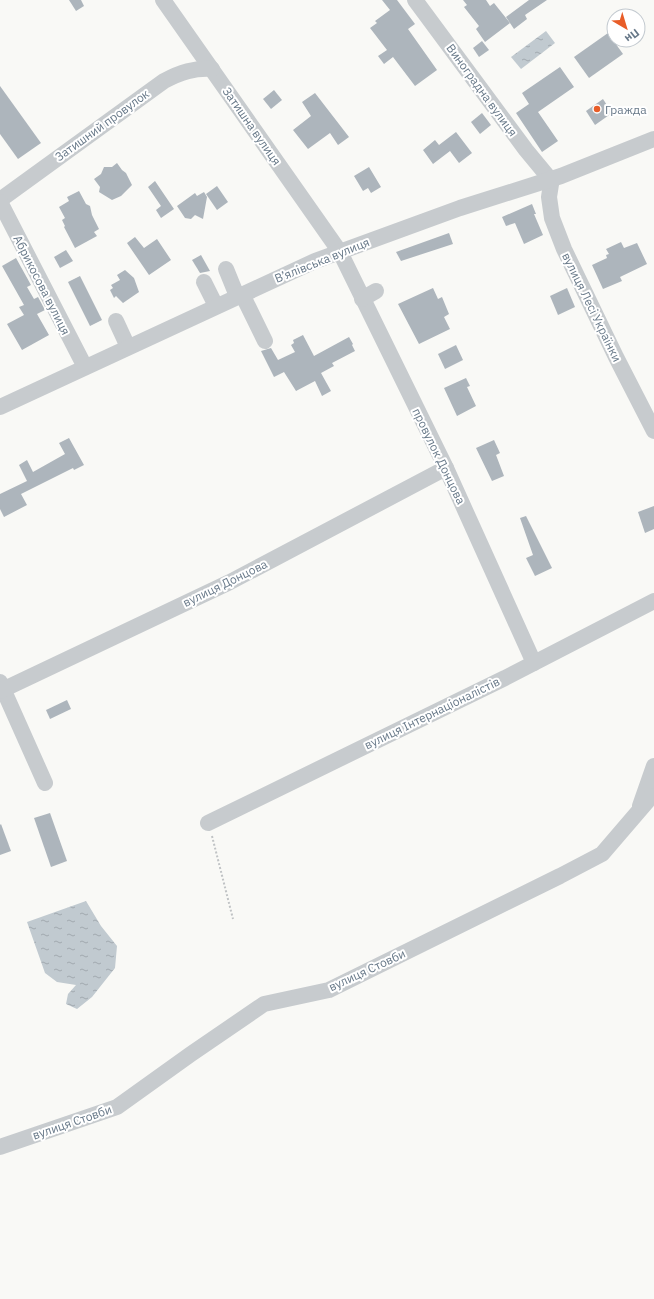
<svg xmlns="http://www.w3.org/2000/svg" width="654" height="1299" font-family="'IBM Plex Sans',sans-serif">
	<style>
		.water { fill: url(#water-ripples) }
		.building { fill: #adb5bc }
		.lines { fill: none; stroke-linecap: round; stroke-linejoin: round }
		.path { stroke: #c0c3c5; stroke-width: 2; stroke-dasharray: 2 2; stroke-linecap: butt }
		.minor { stroke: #c7cbce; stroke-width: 16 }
		.poi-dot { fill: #e85d28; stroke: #fff; stroke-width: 1.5 }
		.labels { text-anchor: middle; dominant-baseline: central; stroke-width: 4; stroke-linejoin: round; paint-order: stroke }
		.street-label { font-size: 12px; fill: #677888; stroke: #fff }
		.poi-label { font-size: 12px; fill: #677888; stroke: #fff; text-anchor: start }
	</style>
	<defs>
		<pattern id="water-ripples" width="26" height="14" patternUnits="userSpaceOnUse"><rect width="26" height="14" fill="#c1cad0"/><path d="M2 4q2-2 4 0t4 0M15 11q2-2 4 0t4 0" fill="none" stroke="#a1a9af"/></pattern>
	</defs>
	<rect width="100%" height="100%" fill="#f9f9f6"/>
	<g class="water">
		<path d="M546,31L555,43L521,69L511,57Z"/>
		<path d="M86,901L101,926L117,946L115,968L92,997L77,1009L66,1004L68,994L76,985L57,982L45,973L27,922Z"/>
	</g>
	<g class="building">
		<path d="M69,0H81L84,6L76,11Z"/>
		<path d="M382,0H397L415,24L408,29L437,70L415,86L393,57L384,64L378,56L387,50L370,28L377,23L375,21L390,10Z"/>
		<path d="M463,0H486L490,6L494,3L510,23L485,42L476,29L479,26L464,7L467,5Z"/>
		<path d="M529,0H547L525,15L527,19L514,29L506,17Z"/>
		<path d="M608,33L623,54L589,78L574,57Z"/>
		<path d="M482,41L489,50L479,57L473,48Z"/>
		<path d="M560,67L574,87L538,112L558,141L542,152L516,113L529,104L522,93Z"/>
		<path d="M0,86L41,143L18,159L0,134Z"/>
		<path d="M274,90L282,100L271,109L263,99Z"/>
		<path d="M315,93L349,137L338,145L330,133L308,149L293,130L311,116L302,102Z"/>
		<path d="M603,99L612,113L595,125L586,111Z"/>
		<path d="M482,113L491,125L480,134L471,122Z"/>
		<path d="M456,132L472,153L459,163L450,151L433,164L423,150L435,140L439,145Z"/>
		<path d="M117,163L122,170L126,173L132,185L121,196L112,200L99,192L100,187L94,179L101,174L104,167H112Z"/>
		<path d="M369,167L381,187L371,193L368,188L363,191L354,176Z"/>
		<path d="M155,181L174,209L161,218L156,210L161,206L148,187Z"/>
		<path d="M217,186L228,202L217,210L206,194Z"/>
		<path d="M79,191L86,204L90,206L92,215L99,229L94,232L97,236L75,248L64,227L65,226L62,220L65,218L59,207L69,201L67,197Z"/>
		<path d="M204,192L207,197L203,219L195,215L191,219L185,218L177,206L195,193L197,196Z"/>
		<path d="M532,204L536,214H534L543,235L524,244L515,223L506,226L502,217Z"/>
		<path d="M449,233L453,244L401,261L396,252Z"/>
		<path d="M135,237L144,248L157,239L171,260L149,275L127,243Z"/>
		<path d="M621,242L624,248L637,243L647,264L620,277L622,281L603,289L592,265L607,258L606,255L609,254L606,249Z"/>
		<path d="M66,250L73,261L60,268L54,257Z"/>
		<path d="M201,255L210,271L200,273L192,260Z"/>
		<path d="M16,258L31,285L27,287L34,299L38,297L45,310L37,314L49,335L22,350L7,324L24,315L19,307L24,305L2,266Z"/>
		<path d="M125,270L134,278L139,292L123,303L116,296L114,298L110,290L113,288L111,285L120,280L117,275Z"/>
		<path d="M80,276L102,320L90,326L68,282Z"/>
		<path d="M433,288L438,299L442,297L449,314L444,317L450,329L419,344L398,304Z"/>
		<path d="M567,288L575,307L558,315L550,296Z"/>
		<path d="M303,335L314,356L349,337L353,344L352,345L355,351L332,363L334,366L321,373L331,391L322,396L315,381L296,391L284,372L274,377L261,351L271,348L278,360L295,352L291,345L294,343L293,340Z"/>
		<path d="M456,345L463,360L445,369L438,354Z"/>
		<path d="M466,378L470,386L467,387L476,406L457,416L444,388Z"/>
		<path d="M69,438L84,465L74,470L73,468L21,494L27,505L4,517L0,509V494L27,481L19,465L27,460L33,472L65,454L59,443Z"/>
		<path d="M494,440L500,453L496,455L504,476L492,481L476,448Z"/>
		<path d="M654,506V529L645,533L638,512Z"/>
		<path d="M526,516L552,568L535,576L526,558L533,555L520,518Z"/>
		<path d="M67,700L71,709L50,719L46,710Z"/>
		<path d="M50,813L67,861L51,867L34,818Z"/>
		<path d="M1,824L11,851L0,855V825Z"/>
	</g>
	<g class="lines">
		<path class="path" d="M212,836L233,919"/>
		<g class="minor">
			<path d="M163,0L340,252L446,468L534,663"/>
			<path d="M415,0L526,150L550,179"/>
			<path d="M552,178L549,197L552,218L564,249L616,357L654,431"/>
			<path d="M0,200L164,81C181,72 194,68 212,69"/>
			<path d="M0,202L85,367"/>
			<path d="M226,269L237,296"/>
			<path d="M204,282L216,306"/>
			<path d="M242,294L265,341"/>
			<path d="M362,299L376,291"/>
			<path d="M116,321L128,347"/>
			<path d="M0,407L315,261L460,208L561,176L654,139"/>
			<path d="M0,682L45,783"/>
			<path d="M0,691L230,582L446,468"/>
			<path d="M640,806L654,766"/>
			<path d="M208,823L505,678L654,601"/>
			<path d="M0,1147L117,1107L191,1054L264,1004L329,990L560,876L602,854L650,798L654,796"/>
		</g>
	</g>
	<circle class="poi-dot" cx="597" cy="109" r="4"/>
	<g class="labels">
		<g class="street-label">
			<text transform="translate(482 90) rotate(54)">Виноградна вулиця</text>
			<text transform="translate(102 125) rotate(-36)">Затишний провулок</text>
			<text transform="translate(252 126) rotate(55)">Затишна вулиця</text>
			<text transform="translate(322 260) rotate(-22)">В’ялівська вулиця</text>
			<text transform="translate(42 285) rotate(63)">Абрикосова вулиця</text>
			<text transform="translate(592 307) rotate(64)">вулиця Лесі Українки</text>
			<text transform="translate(439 456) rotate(64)">провулок Донцова</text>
			<text transform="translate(225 583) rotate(-26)">вулиця Донцова</text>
			<text transform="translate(432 713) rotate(-26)">вулиця Інтернаціоналістів</text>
			<text transform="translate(367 970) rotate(-25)">вулиця Стовби</text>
			<text transform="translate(72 1122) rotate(-19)">вулиця Стовби</text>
		</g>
		<g class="poi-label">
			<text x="605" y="109">Гражда</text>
		</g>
	</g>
	<g transform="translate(626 28) rotate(142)"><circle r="19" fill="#ffffff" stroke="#c2c9cf"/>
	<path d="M0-3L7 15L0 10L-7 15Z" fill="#e85d28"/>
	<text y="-6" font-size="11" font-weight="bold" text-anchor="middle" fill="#677888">Пн</text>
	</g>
</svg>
